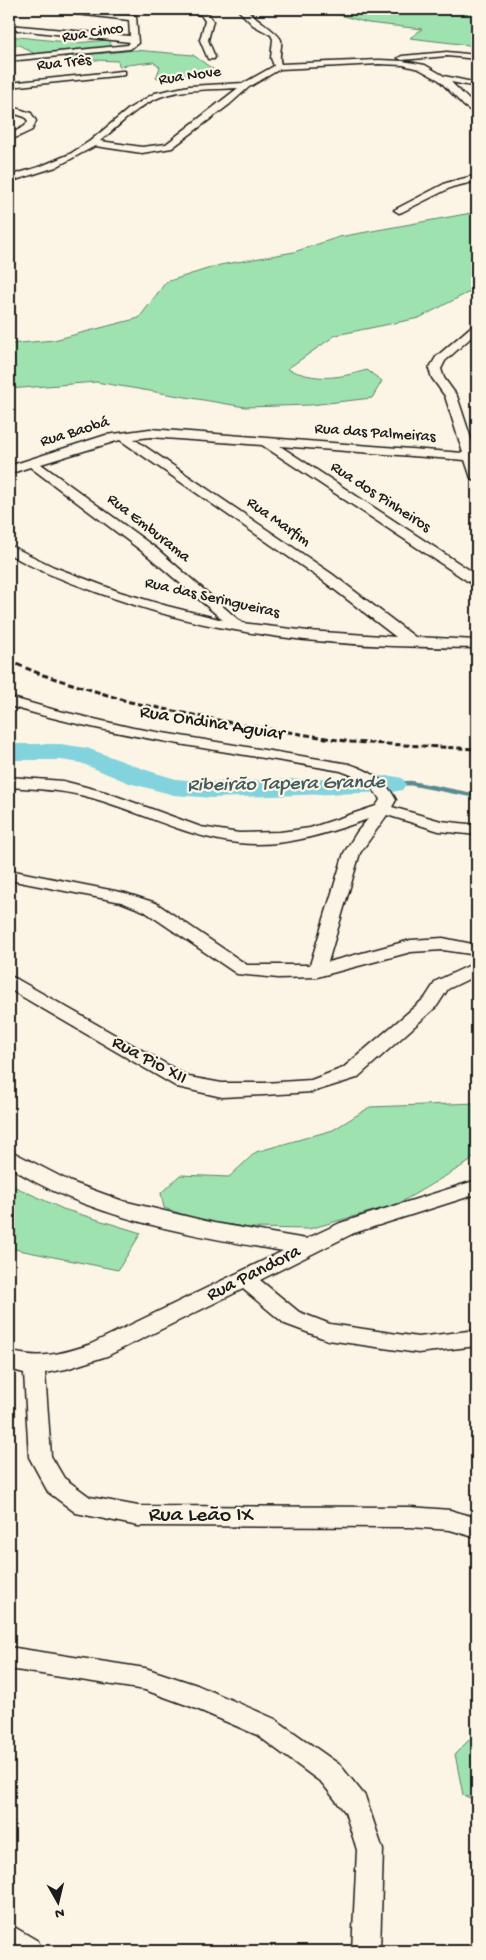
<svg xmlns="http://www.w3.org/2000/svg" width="486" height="1960" font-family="'Gochi Hand',sans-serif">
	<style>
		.green { fill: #9ee3af; stroke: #5d8066 }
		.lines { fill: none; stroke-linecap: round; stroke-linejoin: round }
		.stream { stroke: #598a90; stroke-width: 4.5 }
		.river { fill: #82d3dd; fill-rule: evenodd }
		.minor-casing { stroke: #1c1c1c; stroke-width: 3 }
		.minor { fill: #fcf5e5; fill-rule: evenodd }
		.rail { stroke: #1c1c1c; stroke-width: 3; stroke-dasharray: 6 3; stroke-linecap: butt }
		.labels { text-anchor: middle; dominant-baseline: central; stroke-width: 4.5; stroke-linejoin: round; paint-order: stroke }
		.far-street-label { font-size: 16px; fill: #1c1c1c; stroke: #fcf5e5 }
		.street-label { font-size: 19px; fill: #1c1c1c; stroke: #fcf5e5 }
		.water-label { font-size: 20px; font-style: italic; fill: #405c60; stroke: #fcf5e5 }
		.near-street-label { font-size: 22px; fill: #1c1c1c; stroke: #fcf5e5 }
	</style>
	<rect width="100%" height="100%" fill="#fcf5e5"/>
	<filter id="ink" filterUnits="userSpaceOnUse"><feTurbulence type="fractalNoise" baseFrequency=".02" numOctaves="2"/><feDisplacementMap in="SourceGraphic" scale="10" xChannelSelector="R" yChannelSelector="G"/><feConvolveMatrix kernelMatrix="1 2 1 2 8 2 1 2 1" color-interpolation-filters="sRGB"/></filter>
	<g filter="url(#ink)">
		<g class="green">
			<path d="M319,9H477V46L410,38L422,29L368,23Z"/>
			<path d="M9,36L76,43L108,40L113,48L35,54L19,45L9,46Z"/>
			<path d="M135,50L193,55L217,72L156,78L160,67L153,62L119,66L118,61L69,59L64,57Z"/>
			<path d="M477,212V288L419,318L336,335L287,369C317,381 336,379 367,370L382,381L372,398L310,405L245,407L96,382L9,389V344L54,340L139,318L166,282L220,265L294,252L339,237Z"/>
			<path d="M477,1103V1152L469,1162L398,1204L309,1229L249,1228L199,1220L164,1208L161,1193L180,1175L229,1177L256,1152L333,1130L370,1107Z"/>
			<path d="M9,1184L63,1209L141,1233L118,1270L9,1248Z"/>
			<path d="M477,1732V1801L463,1795L455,1754Z"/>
		</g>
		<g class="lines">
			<path class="stream" d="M392,784L410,783L477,796"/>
			<path class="river" d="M9,744H61L87,748L149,771L176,779L213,782L392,776L402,778L406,784L402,790L392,792L213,798L174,795L129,783L81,763L61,760H9Z"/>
			<g class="minor-casing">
				<g id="minor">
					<path d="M46,9H69L136,16L138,43L130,49L9,61V57L128,45L130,42L9,29V25L130,36L129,20L50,11Z"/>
					<path d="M179,9H210L208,13L213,21L208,40L215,57L214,59H208L200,40L205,21L201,15Z"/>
					<path d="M237,9H245C252,15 280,34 281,40C282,49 278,56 281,64L379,60L403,61L425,65L444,76L477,83V87L451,82L477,108V115L464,106L439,80L419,69L403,65L379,64L280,69L249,87L230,104L172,148L142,153L95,146L56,167L9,182V176L39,167L70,154L90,141L130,108L155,93L189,86L244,83L274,66L271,58L273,39L271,35L253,25ZM238,88L166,144L142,147L100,141C119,126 137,106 160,97C184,88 213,90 238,88Z"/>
					<path d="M447,52L477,55V59L447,56L402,60L398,58L402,56Z"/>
					<path d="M122,71H125V75L9,87V83Z"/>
					<path d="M9,106L31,113L36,121L32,130L9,141V135L25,126L28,121L25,117L9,112Z"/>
					<path d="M477,175V181L452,187L402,212L399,213L394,210L446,183Z"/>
					<path d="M477,324V332L445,361L441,369L444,378L457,396L477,457V482L471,478L465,460L280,446L477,575V585L472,584L262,445L150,437L134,439L332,574L415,637L477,640V648C397,647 314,645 235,630C187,622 141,608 96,592C66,581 36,570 9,554V545L54,567L120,592L167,606L223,620L147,555L30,467L9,474V466L106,435L150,429L463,453L445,396L432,378L429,369L436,357L473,325ZM120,440L322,580L396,637L308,631L242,623L157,549L41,464Z"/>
					<path d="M9,697L55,710L133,728L349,764C370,771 386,780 396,800L392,807L441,821L477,825V835L439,831L387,815L360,853L328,962L411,940L443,938L477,945V955L443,950L411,952L317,977L278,978L237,974L144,911L121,902L9,880V870L125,893L156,903L247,965H310L344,853L357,832L368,819C326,834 283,848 238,843C186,837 141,812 92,798C64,790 37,789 9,787V777L63,781L105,792L201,827L239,833L280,832L310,828L376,806L380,800C373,784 357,777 341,771C229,751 117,738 9,706Z"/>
					<path d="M477,962V975L448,989L437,1006L357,1078L312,1092L264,1095L222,1097L177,1087L9,989V976L15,978L189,1077L222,1083H264L311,1080L343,1068L425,998L436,981Z"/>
					<path d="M9,1150L71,1182L123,1201L214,1223L306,1239L340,1223L477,1180V1194L354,1233L260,1280L299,1312L330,1324L418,1337L477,1330V1346L418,1353L328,1340L285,1324L243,1289L107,1356L66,1369L45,1373L51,1456L64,1478L90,1497L138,1506L410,1507L450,1510L477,1518V1538L450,1530L410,1527L138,1526L76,1513L48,1492L29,1457L24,1373L9,1369V1351C38,1360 63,1354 91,1344L283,1251C194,1236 84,1217 9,1166Z"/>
					<path d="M9,1647L145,1668L197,1685L275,1719L340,1765L365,1796L383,1850L380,1951H352L357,1850L345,1812L322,1783L257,1735L192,1707L145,1690L9,1669Z"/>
					<path d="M9,1924L38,1941L42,1951H9Z"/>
				</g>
			</g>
			<use href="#minor" class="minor"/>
			<path class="rail" d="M9,661L43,675L130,702L232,723L351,742L477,749"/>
		</g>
	</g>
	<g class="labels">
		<g class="far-street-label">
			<text transform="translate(93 34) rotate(-9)">Rua Cinco</text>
			<text transform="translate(64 64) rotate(-6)">Rua Três</text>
			<text transform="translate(190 77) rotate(-8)">Rua Nove</text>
			<text transform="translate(75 433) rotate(-17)">Rua Baobá</text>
			<text transform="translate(375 434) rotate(4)">Rua das Palmeiras</text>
			<text transform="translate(380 498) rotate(33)">Rua dos Pinheiros</text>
			<text transform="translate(278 523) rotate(35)">Rua Marfim</text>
			<text transform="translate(148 529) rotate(38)">Rua Emburama</text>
			<text transform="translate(212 599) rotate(13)">Rua das Seringueiras</text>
		</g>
		<g class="street-label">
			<text transform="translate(212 724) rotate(9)">Rua Ondina Aguiar</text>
			<text transform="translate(149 1061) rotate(28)">Rua Pio XII</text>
			<text transform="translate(254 1274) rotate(-27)">Rua Pandora</text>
		</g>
		<g class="water-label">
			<text transform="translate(286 785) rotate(-1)">Ribeirão Tapera Grande</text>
		</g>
		<g class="near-street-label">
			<text x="201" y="1516">Rua Leão IX</text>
		</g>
	</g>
	<rect width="486" height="1960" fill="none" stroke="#fcf5e5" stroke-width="30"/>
	<rect x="15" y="15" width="456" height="1930" fill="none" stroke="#1c1c1c" stroke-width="2" filter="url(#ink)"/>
	<g transform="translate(58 1902) rotate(172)" stroke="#fcf5e5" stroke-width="4" paint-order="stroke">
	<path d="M0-4L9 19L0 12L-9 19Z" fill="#1c1c1c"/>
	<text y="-8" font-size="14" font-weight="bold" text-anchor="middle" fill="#1c1c1c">N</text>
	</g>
</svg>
